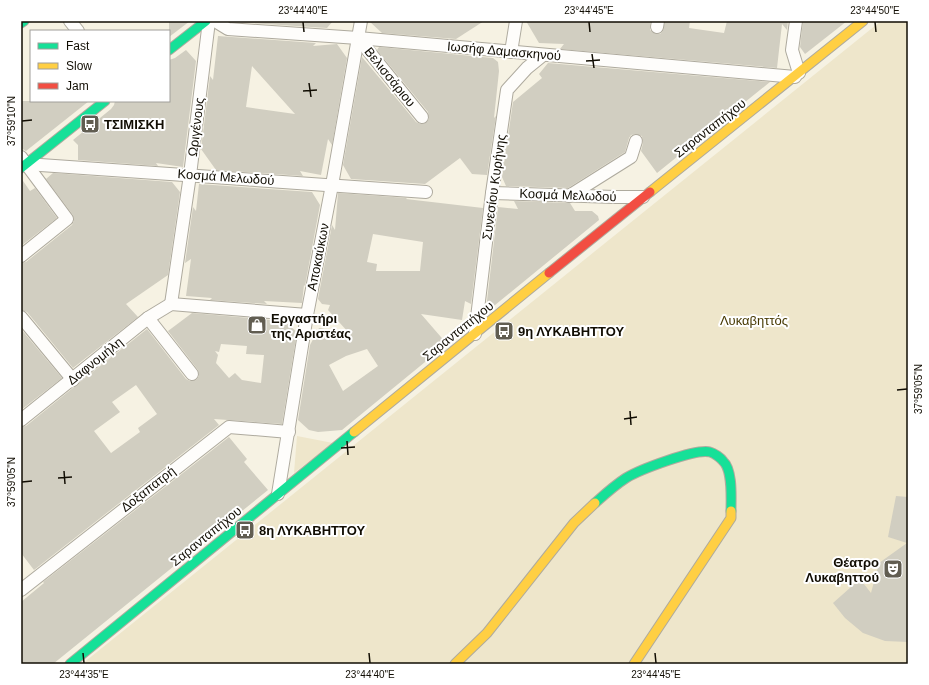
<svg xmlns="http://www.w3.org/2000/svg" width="929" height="685" font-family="Helvetica,sans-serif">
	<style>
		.green { fill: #eee6cb }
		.building { fill: #d1cec1; fill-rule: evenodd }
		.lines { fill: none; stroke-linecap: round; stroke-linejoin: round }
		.street-casing { stroke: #aeaa9e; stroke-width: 14 }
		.fast-casing { stroke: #aeaa9e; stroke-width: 11 }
		.slow-casing { stroke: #aeaa9e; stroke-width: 11 }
		.jam-casing { stroke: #aeaa9e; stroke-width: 11 }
		.street { stroke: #fefdfb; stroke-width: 12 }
		.fast { stroke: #16e098; stroke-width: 9 }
		.slow { stroke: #ffcf43; stroke-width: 9 }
		.jam { stroke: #f24e42; stroke-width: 9 }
		.ticks { fill: none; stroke: #110d03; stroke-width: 1.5 }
		.labels { text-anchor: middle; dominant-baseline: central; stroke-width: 4; stroke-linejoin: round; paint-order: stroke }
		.street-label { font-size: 13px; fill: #110d03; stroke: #fff }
		.poi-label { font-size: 13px; font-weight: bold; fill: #110d03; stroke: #fff; text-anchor: start }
		.park-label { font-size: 13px; fill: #463801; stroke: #fff }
		.neatline { fill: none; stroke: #110d03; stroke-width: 1.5 }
		.ticks-label { font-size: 10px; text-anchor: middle; fill: #110d03 }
	</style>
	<rect width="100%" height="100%" fill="#f6f2e3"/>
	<g class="green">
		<path d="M881,21H908V664H82Z"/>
		<path d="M297,436L333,443L294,473Z"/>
	</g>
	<g class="building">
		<path d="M169,21H190L169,37Z"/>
		<path d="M236,21H333L327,28L236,22Z"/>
		<path d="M369,21H484L456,39L382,33Z"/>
		<path d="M526,21H650V30L656,34H660L663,31L665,21H690L689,28L724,33L727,21H788L787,30L782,24L777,68L560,49L564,44L539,43Z"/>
		<path d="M803,21H847L805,54L800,47Z"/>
		<path d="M218,36L316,43L313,46L337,44L347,58L332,145L328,139L321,175L300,171L303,176L216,170L201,149L210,76L213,80ZM252,66L295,114L246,107Z"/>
		<path d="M379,47L493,58L498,62L499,71L494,118L496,116L487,175L472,174L460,158L425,184L351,179L343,165L362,57L416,122L420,124H424L429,119L428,112L377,50Z"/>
		<path d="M186,50L196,61L183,167L156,163L158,166L78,160V145L73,140L111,109L114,105L115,101H169V60L175,58Z"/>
		<path d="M548,63L770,82L657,173L641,151L643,143L642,136L635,134L631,135L629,138L625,152L568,188L506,186L502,177L513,102L542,78L539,74Z"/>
		<path d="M21,101H89L26,151L21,148Z"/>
		<path d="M53,173L172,182L180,192L168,275L126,304L138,317L73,368L27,312L21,310V263L26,262L72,225L74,221L73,215L46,179Z"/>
		<path d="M21,178L30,191L35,188L57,218L21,246Z"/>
		<path d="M199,184L312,192L320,205L305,286L304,285L302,303L264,301L267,304L210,300L212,298L186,296L191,259L185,263L193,207L196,211Z"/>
		<path d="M338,193L407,198L406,199L483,208L471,304L465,301L462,320L421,314L447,344L342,430L318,432L309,430L298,420L310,345L319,328L349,333L328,310L330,305L322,304L318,299L332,225L335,230ZM373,234L423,242L420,271H376L377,264L367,262ZM367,349L378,366L343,391L329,365L346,356Z"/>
		<path d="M514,201L570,203L575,211H592L598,216L599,220L489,310L486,309L498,207L518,209Z"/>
		<path d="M192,313L284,321L297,332L282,424L214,419L219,425L34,570L21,553V427L26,426L74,387L77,386L80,382L147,329L186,379L190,381L196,380L199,376L198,370L168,331ZM221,344L247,346L246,354L264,355L261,383L242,380L235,373L229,378L216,363L218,355L215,351L219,352ZM136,385L157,414L138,428L140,432L111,453L94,431L120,412L112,402Z"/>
		<path d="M21,329L62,378L21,410Z"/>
		<path d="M229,437L247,459L244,462L268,490L53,664H21V602L44,583L43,582Z"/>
		<path d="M896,496L908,497V642L885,641L863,633L845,618L833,603L860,579L871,593L879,563L907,543L888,537Z"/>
	</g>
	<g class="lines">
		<g class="street-casing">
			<g id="street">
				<path d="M70,21L78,31"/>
				<path d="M215,21L228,29L358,38L795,77"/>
				<path d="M796,21L792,50L799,73"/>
				<path d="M657,27L658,21"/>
				<path d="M358,38L422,117"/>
				<path d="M511,52L516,21"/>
				<path d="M21,157L67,219L21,256"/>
				<path d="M26,164L426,192"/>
				<path d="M492,193L615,197H643"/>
				<path d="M569,196L631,157L636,141"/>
				<path d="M171,304L190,175L209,21"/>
				<path d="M171,304L307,315"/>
				<path d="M21,317L73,380"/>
				<path d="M148,318L192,374"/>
				<path d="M475,334L492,193L507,90L527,68L543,55"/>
				<path d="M21,420L148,318L171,304"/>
				<path d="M278,494L307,315L332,185L361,21"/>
				<path d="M21,590L229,427L289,432"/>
			</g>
		</g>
		<g class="fast-casing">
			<g id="fast">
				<path d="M21,23L24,21"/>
				<path d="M169,50L206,21"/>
				<path d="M21,168L105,101"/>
				<path d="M595,503C604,495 615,485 626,478C639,470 696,448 710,452C714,453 721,458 723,461C733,470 731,498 731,511"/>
				<path d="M70,664L354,432"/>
			</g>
		</g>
		<g class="slow-casing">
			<g id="slow">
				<path d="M650,192L863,21"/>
				<path d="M354,432L549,273"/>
				<path d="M455,664L487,633L574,523L595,503"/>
				<path d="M634,664L731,518V511"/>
			</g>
		</g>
		<g class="jam-casing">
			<path id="jam" d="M549,273L650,192"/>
		</g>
		<use href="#street" class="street"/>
		<use href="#fast" class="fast"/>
		<use href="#slow" class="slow"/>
		<use href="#jam" class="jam"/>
	</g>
	<path class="ticks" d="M303,22L304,32M589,22L590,32M875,22L876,32M592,54L594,68M586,61L600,60M309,83L311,97M303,91L317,90M22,121L32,120M897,390L907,389M630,411L631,425M624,419L637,417M347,441L348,455M341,448L355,447M64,471L65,484M58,478L72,477M22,482L32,481M83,653L84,663M369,653L370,663M655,653L656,663"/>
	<defs>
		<g id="bus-square" transform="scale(1)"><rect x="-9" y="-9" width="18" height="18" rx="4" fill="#615d51" stroke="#fff"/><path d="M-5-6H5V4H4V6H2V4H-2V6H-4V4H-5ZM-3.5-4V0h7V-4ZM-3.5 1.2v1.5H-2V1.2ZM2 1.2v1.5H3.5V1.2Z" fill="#fff"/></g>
		<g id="shop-square" transform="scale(1)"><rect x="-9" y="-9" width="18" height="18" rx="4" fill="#615d51" stroke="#fff"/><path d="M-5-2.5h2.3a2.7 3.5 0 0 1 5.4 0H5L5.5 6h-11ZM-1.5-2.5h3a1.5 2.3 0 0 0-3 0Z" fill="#fff"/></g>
		<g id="theatre-square" transform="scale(1)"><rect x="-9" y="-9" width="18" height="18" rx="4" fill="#615d51" stroke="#fff"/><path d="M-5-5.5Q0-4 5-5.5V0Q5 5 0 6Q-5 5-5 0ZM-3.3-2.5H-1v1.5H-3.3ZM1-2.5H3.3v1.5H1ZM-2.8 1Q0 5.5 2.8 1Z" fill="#fff"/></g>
	</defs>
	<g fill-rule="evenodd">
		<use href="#bus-square" x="90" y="124"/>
		<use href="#shop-square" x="257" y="325"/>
		<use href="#bus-square" x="504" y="331"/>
		<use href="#bus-square" x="245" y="530"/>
		<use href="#theatre-square" x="893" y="569"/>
	</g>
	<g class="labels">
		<g class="street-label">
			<text transform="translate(504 51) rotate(5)">Ιωσήφ Δαμασκηνού</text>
			<text transform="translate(390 77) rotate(51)">Βελισσάριου</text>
			<text transform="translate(196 127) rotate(-83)">Ωριγένους</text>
			<text transform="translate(710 128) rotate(-38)">Σαρανταπήχου</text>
			<text transform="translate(226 177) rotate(4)">Κοσμά Μελωδού</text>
			<text transform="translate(494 187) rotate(-82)">Συνεσίου Κυρήνης</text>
			<text transform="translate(568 195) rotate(2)">Κοσμά Μελωδού</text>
			<text transform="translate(318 257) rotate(-79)">Αποκαύκων</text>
			<text transform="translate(458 331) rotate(-39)">Σαρανταπήχου</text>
			<text transform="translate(95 361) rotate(-39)">Δαφνομήλη</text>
			<text transform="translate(148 489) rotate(-38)">Δοξαπατρή</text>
			<text transform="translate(206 536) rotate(-39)">Σαρανταπήχου</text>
		</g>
		<g class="poi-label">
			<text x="104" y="124">ΤΣΙΜΙΣΚΗ</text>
			<text x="271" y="318">Εργαστήρι<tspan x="271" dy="15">της Αριστέας</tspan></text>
			<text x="518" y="331">9η ΛΥΚΑΒΗΤΤΟΥ</text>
			<text x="259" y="530">8η ΛΥΚΑΒΗΤΤΟΥ</text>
			<text x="879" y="562" text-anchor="end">Θέατρο<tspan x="879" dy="15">Λυκαβηττού</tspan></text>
		</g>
		<g class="park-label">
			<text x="754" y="320">Λυκαβηττός</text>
		</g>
	</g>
	<rect width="929" height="685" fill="none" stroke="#ffffff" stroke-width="44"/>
	<rect x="30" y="30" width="140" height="72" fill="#ffffff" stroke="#a09e9a"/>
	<rect x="38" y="43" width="20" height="6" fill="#16e098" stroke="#a09e9a"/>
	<text x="66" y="50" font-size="12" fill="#110d03">Fast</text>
	<rect x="38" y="63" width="20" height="6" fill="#ffcf43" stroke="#a09e9a"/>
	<text x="66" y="70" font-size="12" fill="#110d03">Slow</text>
	<rect x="38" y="83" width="20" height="6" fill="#f24e42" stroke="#a09e9a"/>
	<text x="66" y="90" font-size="12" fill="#110d03">Jam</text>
	<rect x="22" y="22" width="885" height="641" class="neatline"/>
	<g class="ticks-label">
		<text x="303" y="14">23°44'40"E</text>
		<text x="589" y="14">23°44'45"E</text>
		<text x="875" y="14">23°44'50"E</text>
		<text transform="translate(11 121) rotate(-90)" y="4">37°59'10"N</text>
		<text transform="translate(918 389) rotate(-90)" y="4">37°59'05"N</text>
		<text transform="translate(11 482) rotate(-90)" y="4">37°59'05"N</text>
		<text x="84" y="678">23°44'35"E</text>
		<text x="370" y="678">23°44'40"E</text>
		<text x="656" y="678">23°44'45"E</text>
	</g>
</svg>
